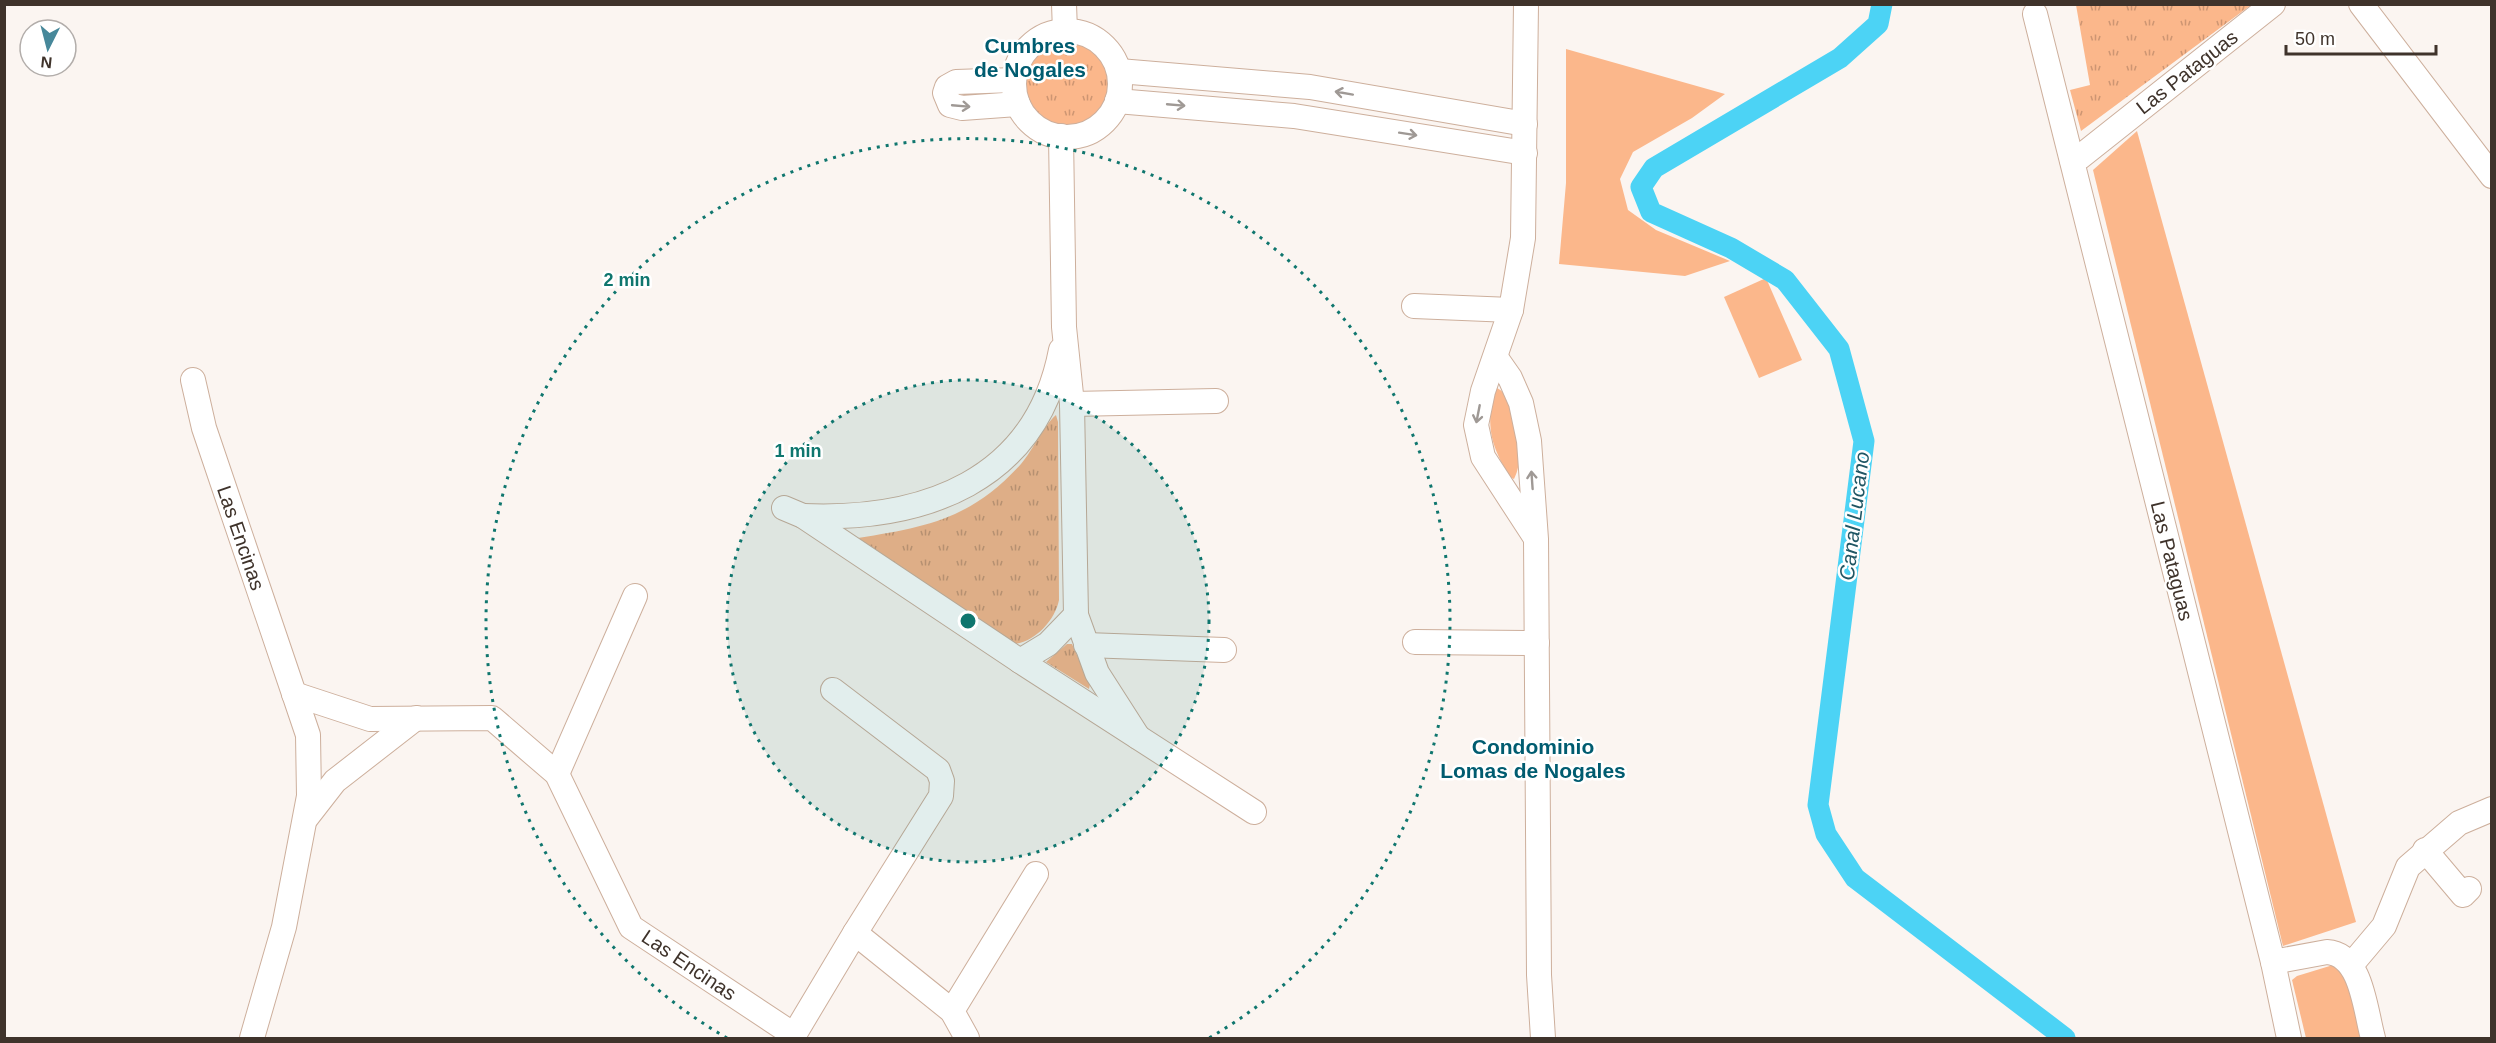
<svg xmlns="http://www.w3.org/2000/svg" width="2496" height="1043" font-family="Arial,sans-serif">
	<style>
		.green { fill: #fbb78b }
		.park { fill: url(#park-tufts) }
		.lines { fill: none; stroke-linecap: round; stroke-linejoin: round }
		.canal { stroke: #4cd3f5; stroke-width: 21 }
		.minor-casing { stroke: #cdaf9c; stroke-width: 26 }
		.minor { stroke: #fff; stroke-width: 24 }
		.oneway { stroke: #9f9995 }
		.ring { fill: none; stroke: #0f766e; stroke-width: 3; stroke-dasharray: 3 6 }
		.labels { text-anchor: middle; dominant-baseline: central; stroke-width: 5; stroke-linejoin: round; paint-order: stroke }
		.street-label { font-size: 20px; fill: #3f332b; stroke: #fff }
		.neighbourhood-label { font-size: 21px; font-weight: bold; fill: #005c70; stroke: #fff }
		.water-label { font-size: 21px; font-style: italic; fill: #1f5664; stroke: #fff }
		.centre { fill: #0f766e; stroke: #fff; stroke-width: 3 }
		.ring-label { font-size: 18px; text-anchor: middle; font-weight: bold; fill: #0f766e; stroke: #fff; stroke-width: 5; stroke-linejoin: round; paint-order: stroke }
	</style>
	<defs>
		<pattern id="park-tufts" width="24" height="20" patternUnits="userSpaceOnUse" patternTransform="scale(1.5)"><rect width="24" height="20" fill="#fbb78b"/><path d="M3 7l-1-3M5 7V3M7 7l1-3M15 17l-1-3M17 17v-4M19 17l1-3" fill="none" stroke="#cd9572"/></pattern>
	</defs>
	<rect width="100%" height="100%" fill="#fbf5f1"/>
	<g class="green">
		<path d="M1566,49L1725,94L1692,118L1633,152L1620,179L1628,210L1656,230L1730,261L1685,276L1559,264L1566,183Z"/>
		<path d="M2137,131L2356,922L2283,946L2093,170Z"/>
		<path d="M1766,278L1802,360L1759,378L1724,297Z"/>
		<path d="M1497,388C1519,399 1526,459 1514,479C1508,477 1506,471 1503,465C1488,437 1489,422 1492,391Z"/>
		<path d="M2333,965L2345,967L2364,1038H2306L2292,980L2297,976Z"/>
	</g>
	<g class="park">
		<path d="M2076,5V4L2251,5L2081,131L2070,90L2090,85Z"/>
		<circle cx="1067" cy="85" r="43"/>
		<path d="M1056,415L1058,422L1059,600C1055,620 1036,641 1015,644L858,538C927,527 971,519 1021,464C1033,450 1044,425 1056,415Z"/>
		<path d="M1067,644H1072L1090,684L1089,689L1046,662Z"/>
	</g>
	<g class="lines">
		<path class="canal" d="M1882,4L1878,24L1840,58L1654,168L1641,187L1651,212L1731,248L1785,280L1839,349L1864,441L1818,805L1826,834L1855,878L2065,1038"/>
		<g class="minor-casing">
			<g id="minor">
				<path d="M1064,4L1065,31"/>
				<path d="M1526,4L1523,238L1511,310L1483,391L1476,425L1483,457L1535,537"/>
				<path d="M2361,4L2492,176"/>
				<path d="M2035,14L2273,962L2289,1038"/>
				<circle cx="1067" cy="84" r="53"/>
				<path d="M1119,71L1310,87L1525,124"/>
				<path d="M1014,80L956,82L947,87L945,93L950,105L962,108L1018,104"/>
				<path d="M1117,101L1294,116L1525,153"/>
				<path d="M1061,136L1064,327L1072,404L1076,615L1097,673L1138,737"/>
				<path d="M2072,160L2080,157L2273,4"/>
				<path d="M1414,306L1511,310"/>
				<path d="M1496,358L1510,378L1521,403L1529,441L1536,539L1539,975L1543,1038"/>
				<path d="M193,380L204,428L308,735L309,796L284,927L252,1038"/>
				<path d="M1072,404L1216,401"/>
				<path d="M784,508L803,516L1020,661L1254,812"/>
				<path d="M803,516C923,521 1036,482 1061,350"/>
				<path d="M1415,642L1537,643"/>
				<path d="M1086,645L1224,650"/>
				<path d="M1020,661L1048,644L1076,615"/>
				<path d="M833,690L938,770L942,781L941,796L855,933"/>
				<path d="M294,694L370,719L492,718L557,774L631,927L794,1035L855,933L952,1011L967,1038"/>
				<path d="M557,774L635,596"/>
				<path d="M307,817L335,781L416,718"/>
				<path d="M2425,850L2463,895L2469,889"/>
				<path d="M2273,962L2327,952C2362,954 2365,1010 2373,1038"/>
				<path d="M2352,964L2384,926L2408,867L2459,823L2492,809"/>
				<path d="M952,1011L1036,874"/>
			</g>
		</g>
		<use href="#minor" class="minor"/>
	</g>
	<defs><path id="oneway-shaft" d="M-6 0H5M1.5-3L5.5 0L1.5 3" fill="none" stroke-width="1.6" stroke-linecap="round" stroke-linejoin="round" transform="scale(1.5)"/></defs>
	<g class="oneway">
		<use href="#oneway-shaft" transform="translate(1344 93) rotate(-170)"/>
		<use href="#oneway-shaft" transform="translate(1176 105) rotate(5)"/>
		<use href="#oneway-shaft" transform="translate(961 106) rotate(5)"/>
		<use href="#oneway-shaft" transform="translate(1408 134) rotate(9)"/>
		<use href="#oneway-shaft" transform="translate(1478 414) rotate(101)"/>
		<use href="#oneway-shaft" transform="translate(1532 480) rotate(-94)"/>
	</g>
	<circle cx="968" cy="621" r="241" fill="#0f766e" fill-opacity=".12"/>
	<g class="ring">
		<circle cx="968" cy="621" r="241"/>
		<path d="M727 1038A482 482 0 1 1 1209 1038"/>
	</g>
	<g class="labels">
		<g class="street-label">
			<text transform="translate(2187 72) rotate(-38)">Las Pataguas</text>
			<text transform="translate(241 538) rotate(71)">Las Encinas</text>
			<text transform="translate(2172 561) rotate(76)">Las Pataguas</text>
			<text transform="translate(689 965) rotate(34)">Las Encinas</text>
		</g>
		<g class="neighbourhood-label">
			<text x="1030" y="45">Cumbres<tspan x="1030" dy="24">de Nogales</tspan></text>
			<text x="1533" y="746">Condominio<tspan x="1533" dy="24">Lomas de Nogales</tspan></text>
		</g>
		<g class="water-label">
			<text transform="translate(1854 516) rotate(-83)">Canal Lucano</text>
		</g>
	</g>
	<circle cx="968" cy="621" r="9" class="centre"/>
	<g class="ring-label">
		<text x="627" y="286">2 min</text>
		<text x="798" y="457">1 min</text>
	</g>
	<rect width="2496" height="1043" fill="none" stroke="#3f332b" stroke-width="12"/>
	<g transform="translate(48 48) rotate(186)"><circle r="28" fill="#ffffff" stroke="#b2adaa" stroke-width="1.5"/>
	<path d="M0-4.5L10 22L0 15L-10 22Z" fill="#47889a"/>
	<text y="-9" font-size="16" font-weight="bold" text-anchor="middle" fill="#3f332b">N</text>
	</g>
	<path d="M2286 45v9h150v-9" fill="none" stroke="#3f332b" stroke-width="3"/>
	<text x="2295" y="45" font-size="18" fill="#3f332b" stroke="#ffffff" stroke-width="4.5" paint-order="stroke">50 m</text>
</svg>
